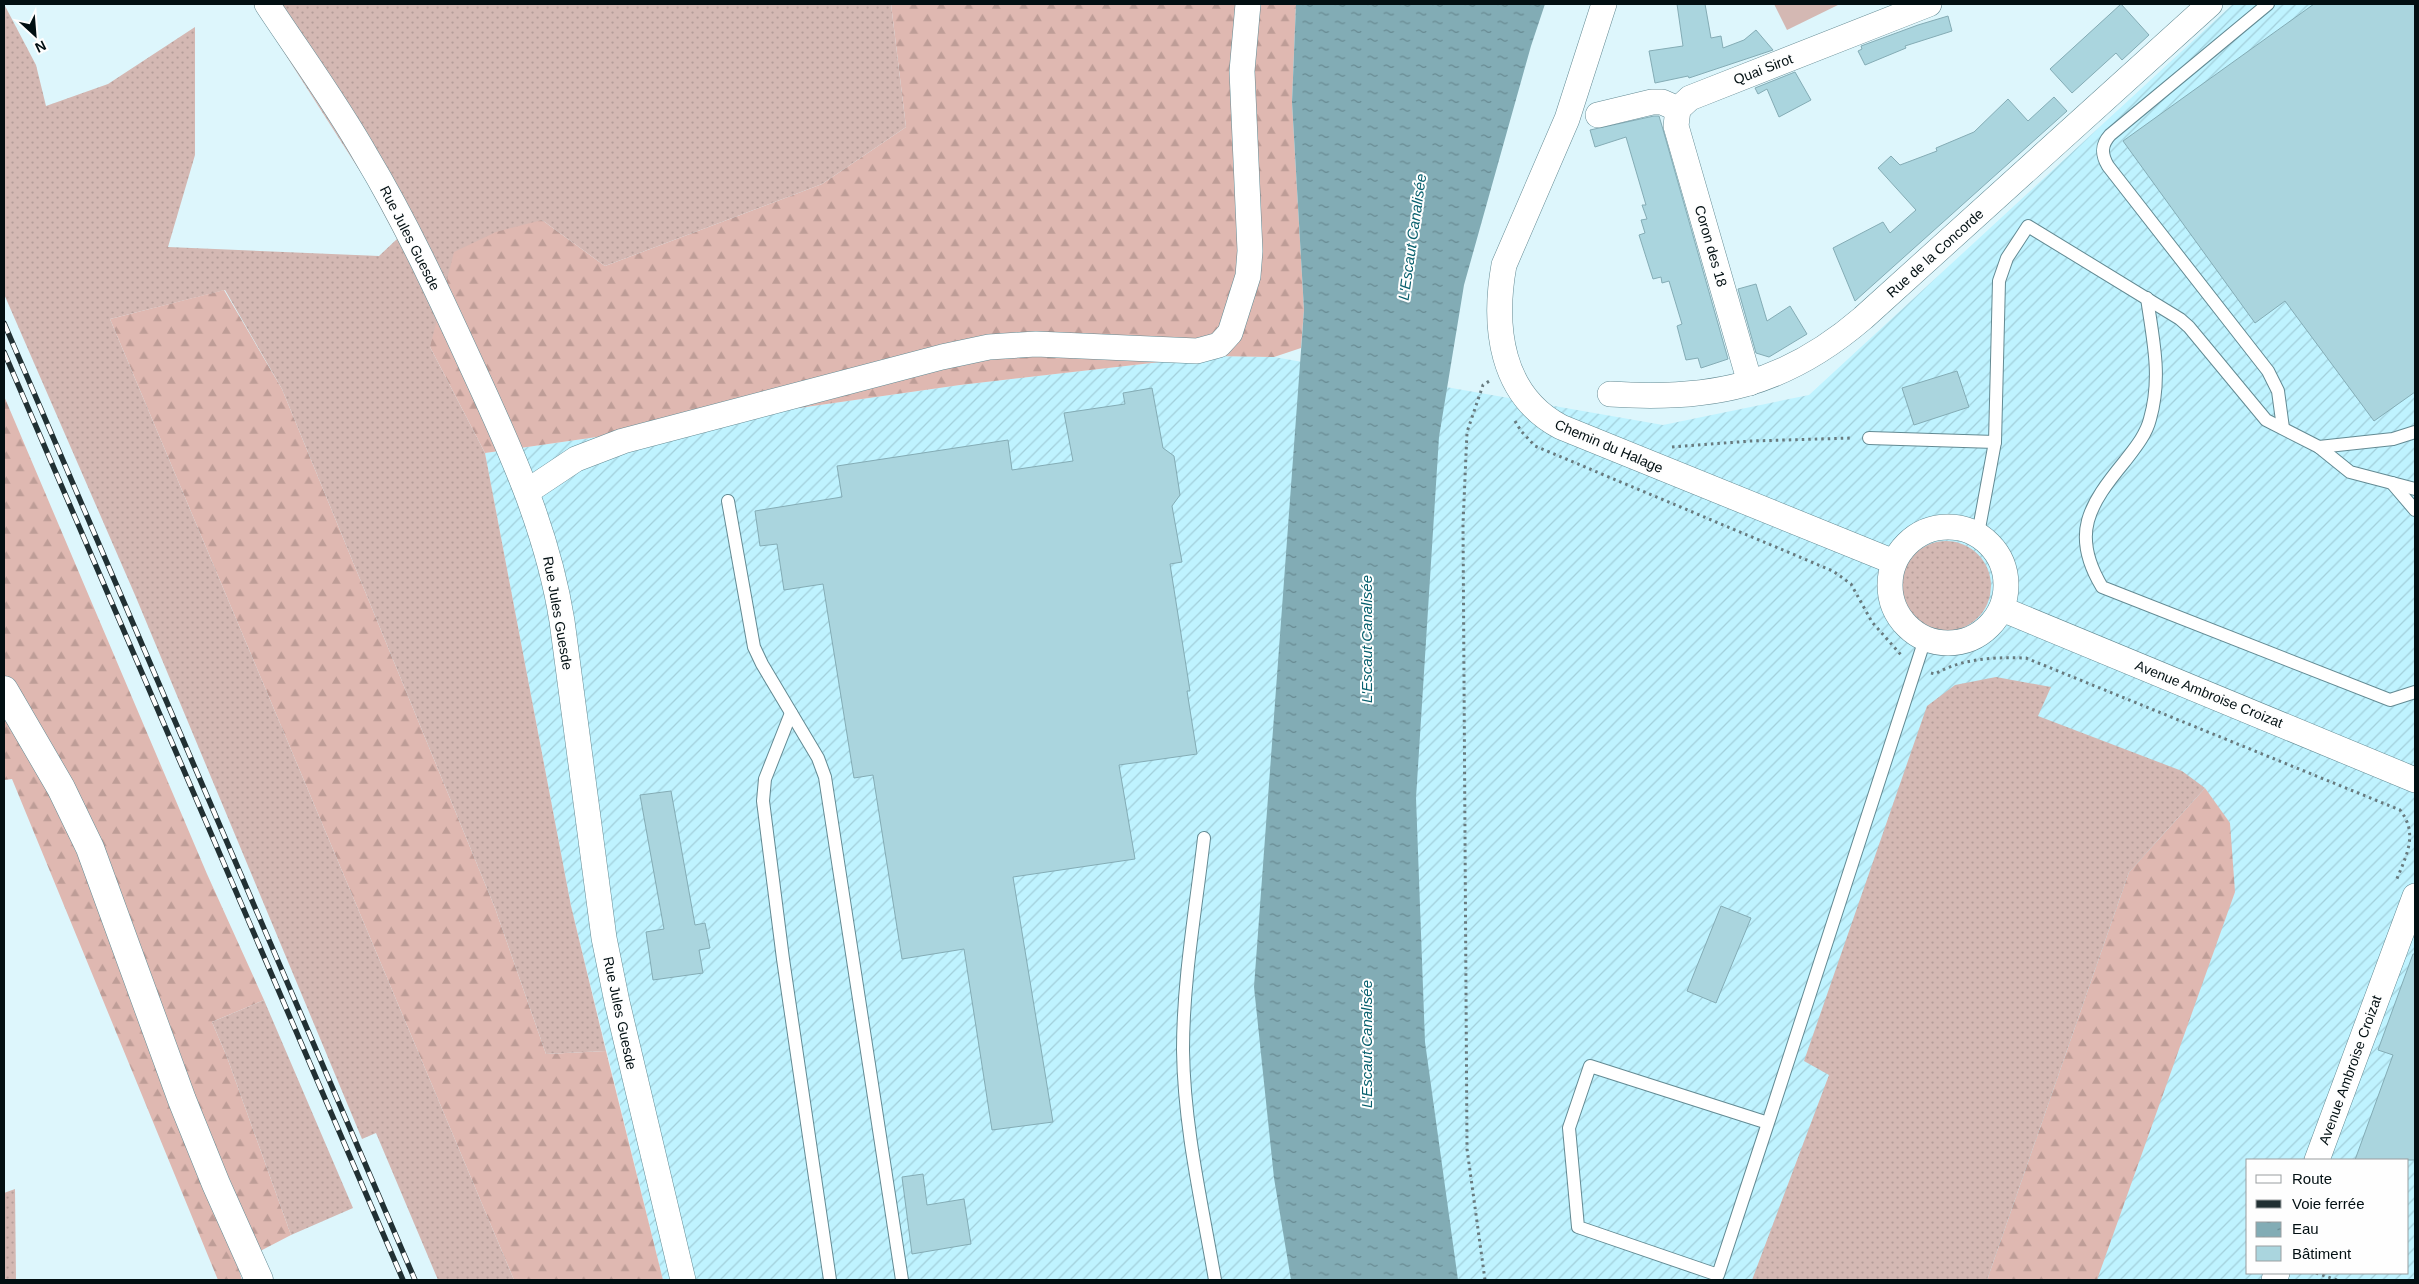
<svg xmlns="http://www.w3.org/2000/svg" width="2419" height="1284" font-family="Helvetica,sans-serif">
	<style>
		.industrial { fill: url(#industrial-furrows); fill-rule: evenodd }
		.grass { fill: url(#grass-dots) }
		.forest { fill: url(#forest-firs) }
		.green { fill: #d4b8b3 }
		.water { fill: url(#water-ripples) }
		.building { fill: #aad5de; stroke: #84acb5 }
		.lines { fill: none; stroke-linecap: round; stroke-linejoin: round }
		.lane-casing { stroke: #638a93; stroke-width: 14 }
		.street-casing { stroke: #638a93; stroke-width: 26 }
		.secondary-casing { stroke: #638a93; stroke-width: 29 }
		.path { stroke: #677a7e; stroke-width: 3; stroke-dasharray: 2.5 4; stroke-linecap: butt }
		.lane { stroke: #fff; stroke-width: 12 }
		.street { stroke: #fff; stroke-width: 25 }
		.secondary { stroke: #fff; stroke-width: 28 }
		.rail-casing { stroke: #213033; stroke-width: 5.5 }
		.rail { stroke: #fefefe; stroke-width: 4; stroke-dasharray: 11; stroke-linecap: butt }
		.labels { text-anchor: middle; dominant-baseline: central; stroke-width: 4; stroke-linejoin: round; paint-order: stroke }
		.street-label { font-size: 14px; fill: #020f12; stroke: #fefefe }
		.water-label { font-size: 15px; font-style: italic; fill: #08606e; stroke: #fefefe }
	</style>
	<defs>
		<pattern id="industrial-furrows" width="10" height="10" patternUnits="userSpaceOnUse" patternTransform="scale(1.25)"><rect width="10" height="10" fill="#bff3ff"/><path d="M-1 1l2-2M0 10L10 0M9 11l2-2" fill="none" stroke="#a2cfda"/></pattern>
		<pattern id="grass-dots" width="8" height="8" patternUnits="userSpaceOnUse" patternTransform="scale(1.25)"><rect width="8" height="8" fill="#d4b8b3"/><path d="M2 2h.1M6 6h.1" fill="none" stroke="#b49d99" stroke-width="1.8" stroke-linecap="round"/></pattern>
		<pattern id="forest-firs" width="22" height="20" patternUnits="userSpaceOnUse" patternTransform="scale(1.25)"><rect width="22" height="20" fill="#dfb8b1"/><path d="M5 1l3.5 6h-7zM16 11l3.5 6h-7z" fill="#be9d97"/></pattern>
		<pattern id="water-ripples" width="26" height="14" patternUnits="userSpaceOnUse" patternTransform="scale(1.25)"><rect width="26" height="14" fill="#82acb5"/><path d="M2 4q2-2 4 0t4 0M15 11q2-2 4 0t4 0" fill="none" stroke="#688a92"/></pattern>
	</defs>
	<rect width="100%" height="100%" fill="#ddf6fc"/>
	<path class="industrial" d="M2233,4H2415V1280H663L571,906L485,453L960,385L1213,356L1274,357L1663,425L1809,395ZM2248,1160H2408V1273H2248Z"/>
	<g class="grass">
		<path d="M4,4L36,65L46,106L108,84L195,27V155L168,247L379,256L397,239L365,179L253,4H891L906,127L822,184L605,266L542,220L430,347L485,453L571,906L606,1051L546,1054L495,908L282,389L225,290L110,319L514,1280H438L376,1133L362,1139L135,595L4,294Z"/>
		<circle cx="1946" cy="586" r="45"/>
		<path d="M1996,677L2051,687L2038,716L2182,771L2205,788L2129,872L1987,1280H1752L1829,1075L1804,1061L1927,706L1955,685Z"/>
		<path d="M264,1000L353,1208L291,1235L227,1057L212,1022Z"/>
		<path d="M15,1189L16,1280H4V1193Z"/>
	</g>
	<g class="forest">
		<path d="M891,4H1296L1292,102L1304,310L1301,348L1274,357L1213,356L960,385L485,453L430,347L454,252L496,232L542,220L605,266L822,184L906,127Z"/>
		<path d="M224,290L282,389L495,908L546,1054L606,1051L663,1280H514L110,319Z"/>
		<path d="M4,396L207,874L264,1000L212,1022L227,1057L291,1235L237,1263L242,1280H218L12,779L4,780Z"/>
		<path d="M2205,788L2230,823L2235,892L2097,1280H1987L2129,872Z"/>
	</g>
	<path class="green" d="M1774,4H1840L1787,30Z"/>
	<path class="water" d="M1296,4H1545L1531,46L1464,285L1439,437L1416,798L1425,1042L1458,1280H1291L1274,1178L1254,987L1304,310L1292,102Z"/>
	<g class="building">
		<path d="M1677,4H1705L1711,38L1721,36L1723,48L1744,40L1756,30L1773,50L1689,78L1688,76L1655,83L1649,51L1683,46Z"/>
		<path d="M2121,4L2149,35L2122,60L2116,53L2072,93L2050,69Z"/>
		<path d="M2314,4H2415V392L2374,421L2285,301L2255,323L2123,141Z"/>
		<path d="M1948,16L1952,31L1905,46L1906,48L1865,65L1858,51L1862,49L1861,46L1918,25Z"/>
		<path d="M1795,72L1811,100L1779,117L1767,89L1758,94L1755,88Z"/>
		<path d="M2054,97L2067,111L1855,301L1833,248L1883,222L1890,233L1916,210L1878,168L1891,156L1900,165L1937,151L1936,148L1974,132L2008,99L2028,121Z"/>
		<path d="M1654,116H1659L1662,126L1728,359L1701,368L1698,358L1686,360L1677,326L1682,324L1669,281L1662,283L1661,277L1653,279L1639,235L1645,233L1641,220L1647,219L1642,205H1646L1626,137L1595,147L1590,130Z"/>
		<path d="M1756,284L1767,321L1790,306L1807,334L1769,357L1756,353L1738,289Z"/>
		<path d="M1957,371L1969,407L1914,425L1902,388Z"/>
		<path d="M1152,388L1163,448L1174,456L1180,495L1172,506L1182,562L1170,564L1190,691H1187L1197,754L1119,765L1135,859L1013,877L1053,1122L992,1130L964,949L902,959L873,775L854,778L823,584L784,590L777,544L760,546L755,511L842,497L837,466L1008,440L1012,470L1073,461L1064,413L1125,404L1123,393Z"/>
		<path d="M671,791L695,925L705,923L710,948L699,950L703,973L653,980L646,932L664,929L640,795Z"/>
		<path d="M1721,906L1751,918L1716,1003L1687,991Z"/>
		<path d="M2413,954H2415V1160H2355L2393,1055L2378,1050Z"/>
		<path d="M923,1174L927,1205L964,1199L971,1244L912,1254L902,1177Z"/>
	</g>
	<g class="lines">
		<g class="lane-casing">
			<g id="lane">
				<path d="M2268,4L2110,135C2101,145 2101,154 2108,166L2268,371L2278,391L2283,428"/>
				<path d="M2147,298C2153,340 2162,377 2150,419C2146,435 2135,448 2125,461C2089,505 2070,534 2102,587L2390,700L2415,692"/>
				<path d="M1869,438L1995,442"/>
				<path d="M2319,447L2393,439L2415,432"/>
				<path d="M2392,483L2415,510"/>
				<path d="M728,501L754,647L762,664L818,758L825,777L902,1280"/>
				<path d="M1978,534L1995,442L1999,281L2007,258L2028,226L2180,319L2189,327L2266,420L2319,447L2350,472L2415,489"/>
				<path d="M791,713L765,779L763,801L783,959L830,1280"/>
				<path d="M1204,838C1196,908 1183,979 1183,1050C1184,1128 1202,1204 1215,1280"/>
				<path d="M1768,1123L1718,1275L1578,1227L1569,1128L1590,1066L1768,1123L1925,639"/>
			</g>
		</g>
		<g class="street-casing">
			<g id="street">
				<path d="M267,4C300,54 336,103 366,156C408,226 442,301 476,375C513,455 548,533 562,621L604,938L617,1002L683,1280"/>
				<path d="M1604,4L1567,119L1504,265C1493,326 1500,395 1561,427L1894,562"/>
				<path d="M1678,109L1676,126L1750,383"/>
				<path d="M1598,115L1652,102H1662L1678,109L1690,98L1929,4"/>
				<path d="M1610,394C1711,401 1784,386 1863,318L2210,4"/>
				<path d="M528,491L576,459L623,441L942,357L989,347L1036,344L1197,351L1219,345L1230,333L1248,276L1250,251L1242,71L1248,4"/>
				<circle cx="1948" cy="585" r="58"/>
				<path d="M2002,609L2415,780"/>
				<path d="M2317,1160L2415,896"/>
				<path d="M2274,1280L2277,1273"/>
			</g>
		</g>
		<g class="secondary-casing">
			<path id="secondary" d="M4,690L61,788L90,848L182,1100L216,1184L259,1280"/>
		</g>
		<g class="path">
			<path d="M1515,421L1521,431L1535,446L1833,571L1851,584L1872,622L1902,656"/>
			<path d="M1672,447L1751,441L1853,438"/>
			<path d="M1931,673L1935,674C1963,658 1995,657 2026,658L2400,810C2419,834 2406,856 2396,881"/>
			<path d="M2316,1273L2337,1280"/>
			<path d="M1485,1280L1467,1149L1463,524L1467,432L1483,385L1491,380"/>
		</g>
		<use href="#lane" class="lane"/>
		<use href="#street" class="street"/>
		<use href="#secondary" class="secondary"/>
		<g class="rail-casing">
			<g id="rail">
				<path d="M4,323L415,1280"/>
				<path d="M4,352L403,1280"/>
			</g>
		</g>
		<use href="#rail" class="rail"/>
	</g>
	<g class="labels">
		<g class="street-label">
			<text transform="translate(1763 69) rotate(-21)">Quai Sirot</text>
			<text transform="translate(410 238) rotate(63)">Rue Jules Guesde</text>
			<text transform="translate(1711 246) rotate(74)">Coron des 18</text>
			<text transform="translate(1935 253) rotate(-42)">Rue de la Concorde</text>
			<text transform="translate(1609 446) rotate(23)">Chemin du Halage</text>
			<text transform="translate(558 613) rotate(80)">Rue Jules Guesde</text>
			<text transform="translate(2209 694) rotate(22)">Avenue Ambroise Croizat</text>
			<text transform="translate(620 1013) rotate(78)">Rue Jules Guesde</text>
			<text transform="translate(2350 1070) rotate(-70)">Avenue Ambroise Croizat</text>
		</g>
		<g class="water-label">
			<text transform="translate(1412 237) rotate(-82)">L'Escaut Canalisée</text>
			<text transform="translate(1366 639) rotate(-90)">L'Escaut Canalisée</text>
			<text transform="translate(1366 1044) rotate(-90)">L'Escaut Canalisée</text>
		</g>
	</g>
	<rect width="2419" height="1284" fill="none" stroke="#020f12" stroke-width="10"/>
	<rect x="2246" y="1159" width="162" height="115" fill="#fefefe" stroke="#999ea0"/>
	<rect x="2256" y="1175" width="25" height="8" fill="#ffffff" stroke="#999ea0"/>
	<text x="2292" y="1184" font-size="15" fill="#020f12">Route</text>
	<rect x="2256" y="1200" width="25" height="8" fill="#213033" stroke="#999ea0"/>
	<text x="2292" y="1209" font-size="15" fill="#020f12">Voie ferrée</text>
	<rect x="2256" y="1222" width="25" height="15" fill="url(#water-ripples)" stroke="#999ea0"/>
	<text x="2292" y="1234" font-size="15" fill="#020f12">Eau</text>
	<rect x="2256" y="1246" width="25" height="15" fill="#aad5de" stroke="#999ea0"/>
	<text x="2292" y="1259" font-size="15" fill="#020f12">Bâtiment</text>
	<g transform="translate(35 35) rotate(154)" stroke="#fefefe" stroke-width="4" paint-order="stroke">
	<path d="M0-4L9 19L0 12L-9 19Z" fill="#020f12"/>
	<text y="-8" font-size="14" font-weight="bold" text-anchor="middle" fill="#020f12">N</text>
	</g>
</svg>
